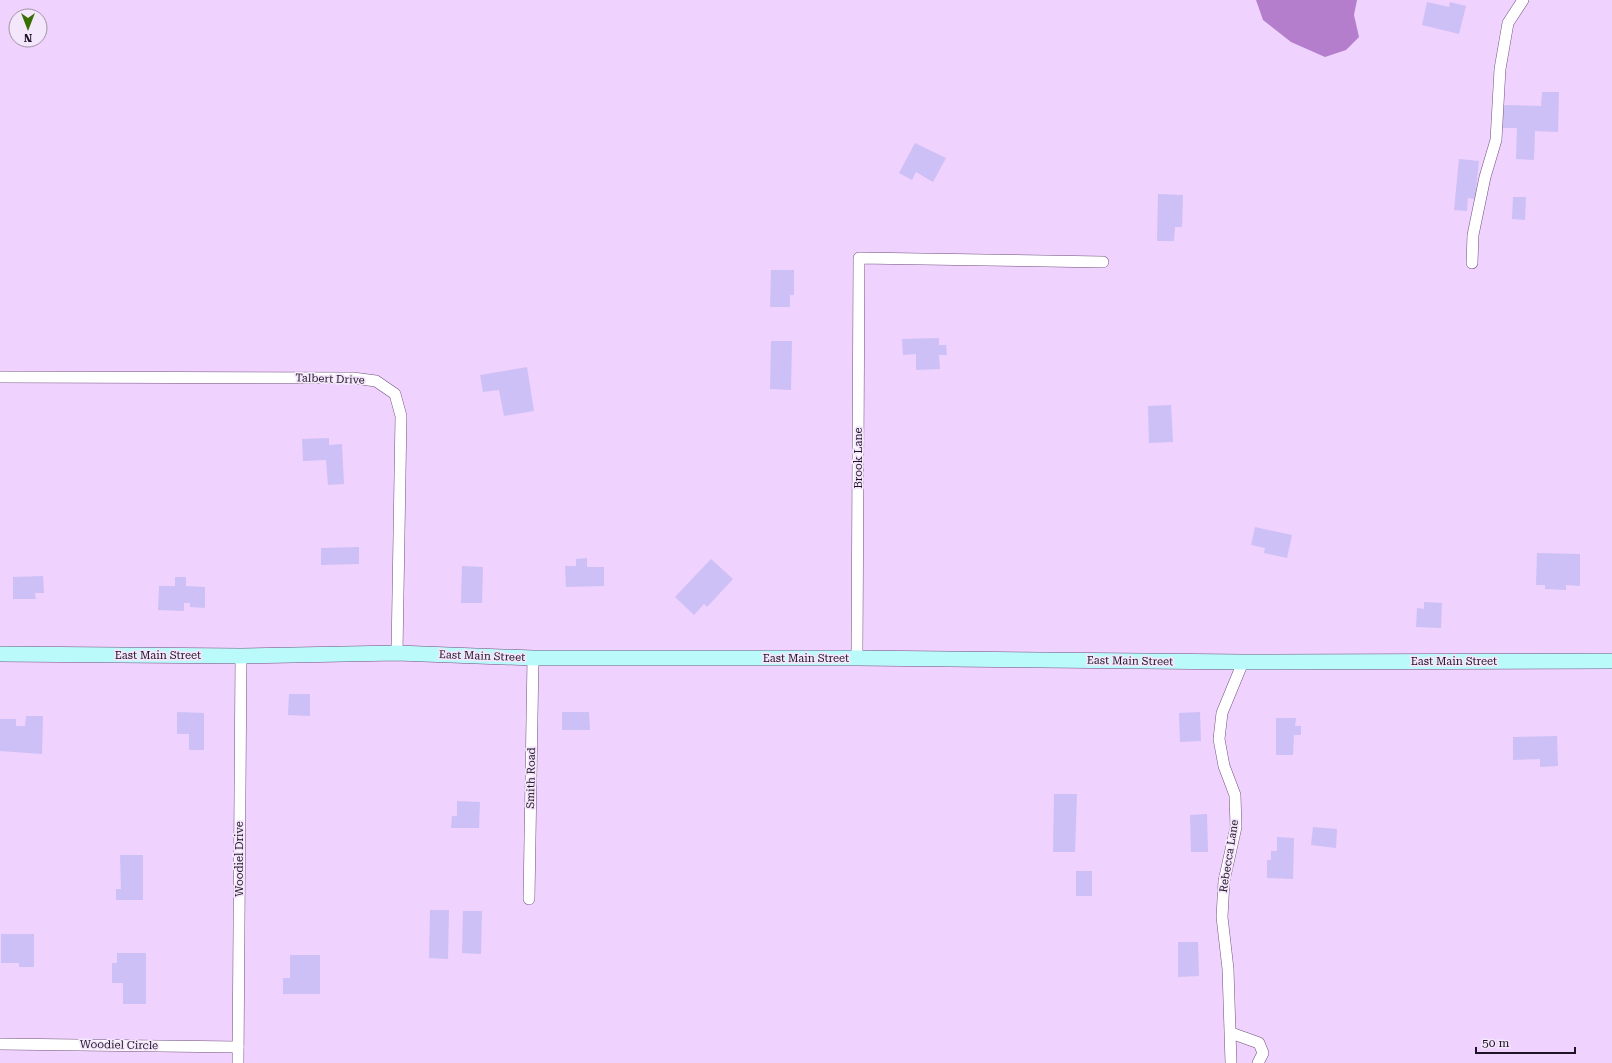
<svg xmlns="http://www.w3.org/2000/svg" width="1612" height="1063" font-family="'Roboto Serif',serif">
	<style>
		.water { fill: #b47ecc }
		.building { fill: #cdc0f6 }
		.lines { fill: none; stroke-linecap: round; stroke-linejoin: round }
		.street-casing { stroke: #71517f; stroke-width: 12 }
		.secondary-casing { stroke: #71517f; stroke-width: 16 }
		.street { stroke: #fff; stroke-width: 11 }
		.secondary { stroke: #bbfafa; stroke-width: 15 }
		.labels { text-anchor: middle; dominant-baseline: central; stroke-width: 3.5; stroke-linejoin: round; paint-order: stroke }
		.street-label { font-size: 11px; fill: #201325; stroke: #f4e6fb }
	</style>
	<rect width="100%" height="100%" fill="#efd2fd"/>
	<path class="water" d="M1256,0H1357L1354,15L1359,37L1346,50L1325,57L1291,42L1263,20Z"/>
	<g class="building">
		<path d="M1427,2L1449,7L1450,2L1466,6L1459,34L1422,25Z"/>
		<path d="M1542,92H1559L1558,132L1535,131L1534,160L1516,159L1517,128H1502L1503,105L1541,106Z"/>
		<path d="M915,143L946,158L933,182L916,172L912,180L899,173Z"/>
		<path d="M1459,159L1479,161L1475,199L1468,198L1467,211L1454,210Z"/>
		<path d="M1158,194L1183,195L1182,227H1175L1174,241H1157Z"/>
		<path d="M1513,197H1526L1525,220L1512,219Z"/>
		<path d="M771,270H794V295H790V307H770Z"/>
		<path d="M939,338V345H946L947,355H939L940,369L916,370V354L903,355L902,339Z"/>
		<path d="M771,341H792L791,390L770,389Z"/>
		<path d="M527,367L534,411L504,416L499,390L483,392L480,375Z"/>
		<path d="M1171,405L1173,442L1149,443L1148,406Z"/>
		<path d="M329,438V445L342,444L344,484L328,485L326,460L303,461L302,439Z"/>
		<path d="M1255,527L1292,535L1287,558L1264,553L1265,548L1251,545Z"/>
		<path d="M359,547V564L321,565V548Z"/>
		<path d="M1537,553L1580,554V586L1566,585V590L1545,589V585H1536Z"/>
		<path d="M587,558V567H604V586L566,587L565,566H576V559Z"/>
		<path d="M711,559L733,579L707,607L704,604L694,615L675,597Z"/>
		<path d="M462,566L483,567L482,603H461Z"/>
		<path d="M43,576L44,593H35L36,599H13V577Z"/>
		<path d="M175,577H186V586L205,587V608L190,607V603H184V611L158,610L159,586H175Z"/>
		<path d="M1424,602L1442,603L1441,628L1416,627L1417,608L1424,609Z"/>
		<path d="M289,694H310V716L288,715Z"/>
		<path d="M177,712L204,713V750H189V734H177Z"/>
		<path d="M562,712H589L590,730H562Z"/>
		<path d="M1200,712L1201,741L1180,742L1179,713Z"/>
		<path d="M26,716H43L42,754L0,751V719H16V726H25Z"/>
		<path d="M1276,718H1296L1295,726H1301V735H1294L1293,755H1276Z"/>
		<path d="M1557,736L1558,766L1540,767V759L1513,760V737Z"/>
		<path d="M1054,794H1077L1075,852H1053Z"/>
		<path d="M457,801L480,802L479,828H451L452,816H457Z"/>
		<path d="M1207,814L1208,852H1191L1190,815Z"/>
		<path d="M1313,827L1337,829L1336,848L1311,845Z"/>
		<path d="M1277,837L1294,838L1293,879L1267,878V860H1271V851H1277Z"/>
		<path d="M120,855H143V900H116V889H121Z"/>
		<rect x="1076" y="871" width="16" height="25"/>
		<path d="M430,910H449L448,959L429,958Z"/>
		<path d="M463,911H482L481,954L462,953Z"/>
		<path d="M1,934H34V967H19V963H1Z"/>
		<path d="M1178,942H1198L1199,976L1178,977Z"/>
		<path d="M117,953H146V1004H123V983H112V963H117Z"/>
		<path d="M290,955H320V994H283V978H290Z"/>
	</g>
	<g class="lines">
		<g class="street-casing">
			<g id="street">
				<path d="M1472,263L1473,235L1485,177L1496,140L1500,69L1508,23L1523,0"/>
				<path d="M0,377L353,378L376,381L395,394L401,416L397,653"/>
				<path d="M857,658L859,258L1103,262"/>
				<path d="M529,899L533,658"/>
				<path d="M1231,1033L1259,1043L1263,1053L1258,1063"/>
				<path d="M0,1044L238,1047"/>
				<path d="M238,1063L241,656"/>
				<path d="M1231,1063L1228,969L1222,917L1224,881L1236,827L1235,795L1224,766L1219,739L1222,713L1243,662"/>
			</g>
		</g>
		<g class="secondary-casing">
			<path id="secondary" d="M0,654L241,656L397,653L533,658H857L1243,662L1612,661"/>
		</g>
		<use href="#street" class="street"/>
		<use href="#secondary" class="secondary"/>
	</g>
	<g class="labels">
		<g class="street-label">
			<text transform="translate(330 379) rotate(2)">Talbert Drive</text>
			<text transform="translate(858 458) rotate(-90)">Brook Lane</text>
			<text x="158" y="655">East Main Street</text>
			<text transform="translate(482 656) rotate(2)">East Main Street</text>
			<text x="806" y="658">East Main Street</text>
			<text transform="translate(1130 661) rotate(1)">East Main Street</text>
			<text x="1454" y="661">East Main Street</text>
			<text transform="translate(531 778) rotate(-89)">Smith Road</text>
			<text transform="translate(1229 856) rotate(-81)">Rebecca Lane</text>
			<text transform="translate(239 859) rotate(-90)">Woodiel Drive</text>
			<text transform="translate(119 1045) rotate(1)">Woodiel Circle</text>
		</g>
	</g>
	<g transform="translate(28 28) rotate(180)"><circle r="19" fill="#f4e6fb" stroke="#9f92a5"/>
	<path d="M0-3L7 15L0 10L-7 15Z" fill="#377000"/>
	<text y="-6" font-size="11" font-weight="bold" text-anchor="middle" fill="#201325">N</text>
	</g>
	<path d="M1476 1047v6h99v-6" fill="none" stroke="#201325" stroke-width="2"/>
	<text x="1482" y="1047" font-size="12" fill="#201325" stroke="#f4e6fb" stroke-width="3" paint-order="stroke">50 m</text>
</svg>
